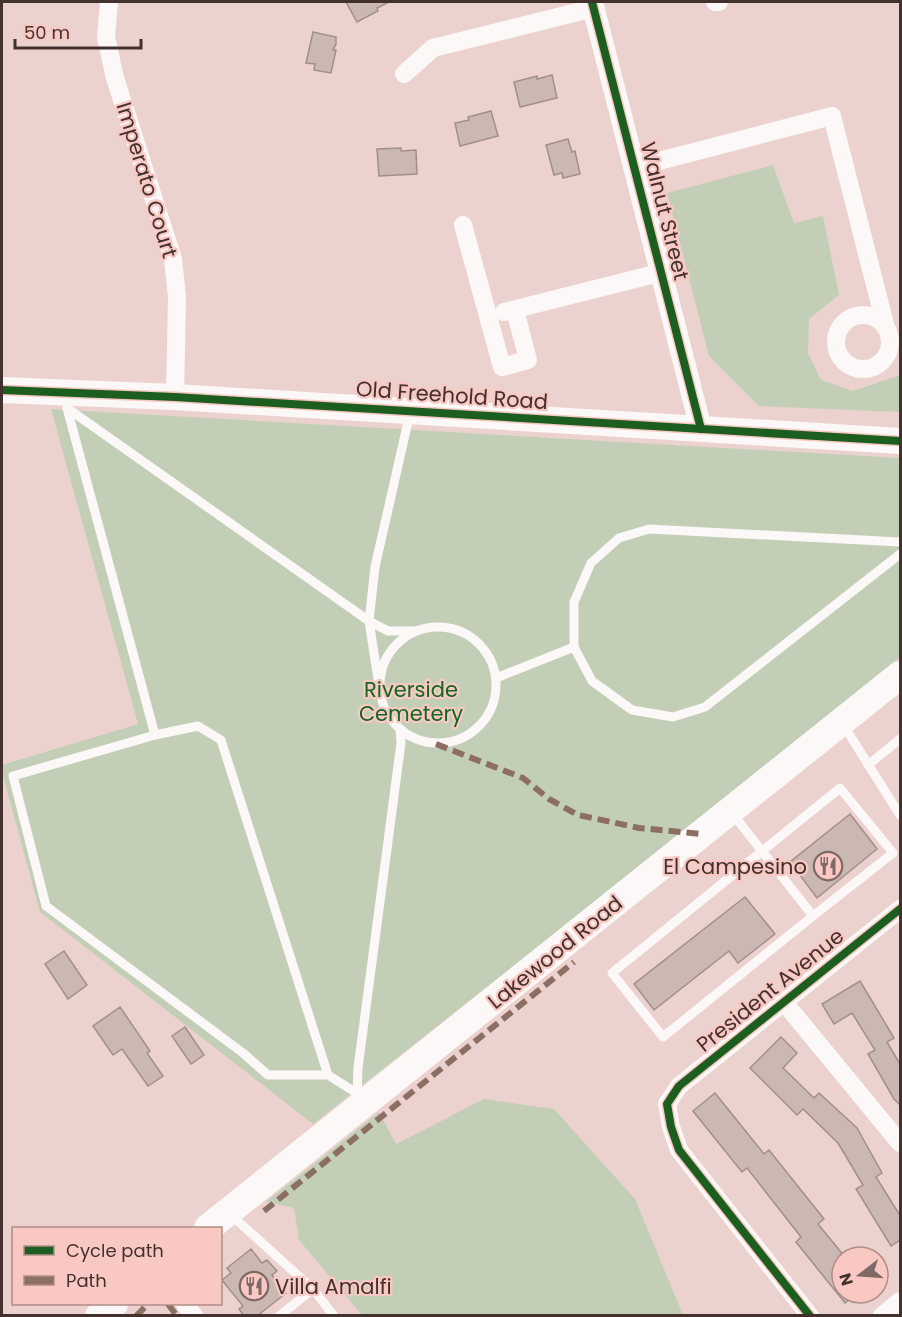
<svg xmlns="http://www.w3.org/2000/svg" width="902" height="1317" font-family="Poppins,sans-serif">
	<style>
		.green { fill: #c2cfb6 }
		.building { fill: #ccb8b2; stroke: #a28f8b; stroke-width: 1.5 }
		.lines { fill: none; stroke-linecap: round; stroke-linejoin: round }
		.service { stroke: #fcf8f8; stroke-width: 9 }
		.minor { stroke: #fcf8f8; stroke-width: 18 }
		.tertiary { stroke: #fcf8f8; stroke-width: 22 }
		.secondary { stroke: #fcf8f8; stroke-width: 26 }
		.primary { stroke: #fcf8f8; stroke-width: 28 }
		.quiet { stroke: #8d6e63; stroke-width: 6; stroke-dasharray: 12 6; stroke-linecap: butt }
		.cycleway-casing { stroke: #f9c8c2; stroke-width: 11 }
		.cycleway { stroke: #1b5e20; stroke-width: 8 }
		.labels { text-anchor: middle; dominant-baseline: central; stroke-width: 4.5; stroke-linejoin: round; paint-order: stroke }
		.street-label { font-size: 21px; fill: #43312e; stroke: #f9c8c2 }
		.park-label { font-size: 21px; fill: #0f6723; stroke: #f9c8c2 }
		.poi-label { font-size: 21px; fill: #43312e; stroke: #f9c8c2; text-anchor: end }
	</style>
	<rect width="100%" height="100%" fill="#ecd2cf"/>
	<g class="green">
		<path d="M773,165L794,223L823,216L839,295L809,319L808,353L821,380L853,391L900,375V412L759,406L709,356L667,193Z"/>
		<path d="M51,409L900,458V657L741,787L313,1124L40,912L2,772V765L138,724Z"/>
		<path d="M484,1099L554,1109L635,1199L683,1315H362L299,1240L294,1208L266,1202L379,1112L396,1144Z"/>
	</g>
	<g class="building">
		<path d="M346,2H389L377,8L378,11L357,22Z"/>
		<path d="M313,32L336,37V44L333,50H336L331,73L314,70L315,64L306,63Z"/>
		<path d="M552,75L557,98L520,107L514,82L537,76V79Z"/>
		<path d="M491,111L498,136L460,146L455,123L469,120L468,117Z"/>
		<path d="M568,139L572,152L575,151L580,174L563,178L562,173L554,175L546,145Z"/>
		<path d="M401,148V151L416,150L417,174L379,176L377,149Z"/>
		<path d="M850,814L877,849L817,898L790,862Z"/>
		<path d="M745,897L775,934L738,963L729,951L654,1010L634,984Z"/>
		<path d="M64,951L87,985L68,999L45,964Z"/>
		<path d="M860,981L894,1038L887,1042L900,1064V1105L894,1099L868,1054L875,1050L852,1013L834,1024L822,1004Z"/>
		<path d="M120,1007L150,1051L147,1053L163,1076L148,1086L122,1049L113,1055L93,1026Z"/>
		<path d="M185,1027L204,1055L191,1064L172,1036Z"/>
		<path d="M781,1037L797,1053L783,1068L814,1098L819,1093L857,1128L882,1173L876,1177L899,1214L900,1213V1240L891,1246L856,1189L863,1185L838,1143L803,1109L797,1115L750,1068Z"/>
		<path d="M715,1093L764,1154L769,1150L824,1219L818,1224L845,1257H842V1293H857L845,1303L796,1242L801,1237L747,1168L742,1172L693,1111Z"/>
		<path d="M251,1249L262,1263L267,1260L277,1271L272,1275L286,1293L257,1316H244L239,1309L243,1306L222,1280L231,1273L227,1268Z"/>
	</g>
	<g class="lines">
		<g class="service">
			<path d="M67,408L369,621L388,631H415"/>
			<path d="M67,408L155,735"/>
			<path d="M900,542L649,529L619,538L591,563L574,602V647L592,681L632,710L673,717L705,707L900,554"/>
			<circle cx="438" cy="685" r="58"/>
			<path d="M496,678L574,647"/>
			<path d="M378,679L369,621L375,567L410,413"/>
			<path d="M844,726L900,815"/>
			<path d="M868,765L900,739"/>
			<path d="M732,813L813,916L893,853L840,788L612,973L663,1037L813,916"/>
			<path d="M328,1075L221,740L198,726L155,735L13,776L46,906L243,1053L268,1075H328L355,1092"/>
			<path d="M357,1095L358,1068L401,743L400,729"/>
			<path d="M230,1214L313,1289L334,1316"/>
			<path d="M279,1316L313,1289"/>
		</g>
		<g class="minor">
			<path d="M109,2L106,37L115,78L173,259L177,297L175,397"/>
			<path d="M715,2H719"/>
			<path d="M404,74L433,48L594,8"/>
			<path d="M636,167L832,116L886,328"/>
			<path d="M463,225L502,367L528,360L515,310"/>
			<path d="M504,312L663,272"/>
			<circle cx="863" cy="342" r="27"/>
			<path d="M783,1001L900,1143"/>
			<path d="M185,1304L194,1316"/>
			<path d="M810,1316L679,1150L671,1127L667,1104L679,1086L900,909"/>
			<path d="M882,1316L900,1301"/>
		</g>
		<path class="tertiary" d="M592,2L701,429"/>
		<path class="secondary" d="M2,390L175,397L900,441"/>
		<g class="primary">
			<path d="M208,1228L900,675"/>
			<path d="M99,1316L114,1304"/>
		</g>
		<g class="quiet">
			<path d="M436,744L523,778L549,799L578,815L639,828L702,834"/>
			<path d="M264,1211L574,962"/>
			<path d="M168,1304L177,1316"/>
			<path d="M136,1316L148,1304"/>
		</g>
		<g class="cycleway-casing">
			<g id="cycleway">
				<path d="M592,2L701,429"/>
				<path d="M2,390L175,397L900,441"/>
				<path d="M810,1316L679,1150L671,1127L667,1104L679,1086L900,909"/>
			</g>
		</g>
		<use href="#cycleway" class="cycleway"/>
	</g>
	<defs>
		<g id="restaurant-ring" transform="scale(1.5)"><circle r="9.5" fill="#f9c8c2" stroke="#7e6966" stroke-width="1.5"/><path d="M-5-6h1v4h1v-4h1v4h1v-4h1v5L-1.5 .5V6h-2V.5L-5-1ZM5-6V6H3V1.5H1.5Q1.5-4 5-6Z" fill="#7e6966"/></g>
	</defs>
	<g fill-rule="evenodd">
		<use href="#restaurant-ring" x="828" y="866"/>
		<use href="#restaurant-ring" x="254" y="1286"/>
	</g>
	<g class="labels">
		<g class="street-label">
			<text transform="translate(147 180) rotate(73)">Imperato Court</text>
			<text transform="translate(665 211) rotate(76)">Walnut Street</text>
			<text transform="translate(452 395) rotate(4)">Old Freehold Road</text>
			<text transform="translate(555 952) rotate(-39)">Lakewood Road</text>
			<text transform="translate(770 990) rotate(-39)">President Avenue</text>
		</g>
		<g class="park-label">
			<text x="411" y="689">Riverside<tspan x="411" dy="24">Cemetery</tspan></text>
		</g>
		<g class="poi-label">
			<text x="807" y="866">El Campesino</text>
			<text x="275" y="1286" text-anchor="start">Villa Amalfi</text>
		</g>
	</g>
	<rect width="902" height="1317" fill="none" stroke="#43312e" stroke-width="6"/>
	<rect x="12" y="1227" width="210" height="78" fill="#f9c8c2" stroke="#b08c87" stroke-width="1.5"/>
	<rect x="24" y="1246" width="30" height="9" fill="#1b5e20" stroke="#b08c87" stroke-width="1.5"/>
	<text x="66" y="1257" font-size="18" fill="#43312e">Cycle path</text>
	<rect x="24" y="1276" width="30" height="9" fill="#8d6e63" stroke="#b08c87" stroke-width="1.5"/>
	<text x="66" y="1287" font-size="18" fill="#43312e">Path</text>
	<g transform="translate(860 1275) rotate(253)"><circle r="28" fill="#f9c8c2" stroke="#b08c87" stroke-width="1.5"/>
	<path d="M0-4.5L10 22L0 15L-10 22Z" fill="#7e6966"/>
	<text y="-9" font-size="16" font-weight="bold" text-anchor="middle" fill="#43312e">N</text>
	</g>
	<path d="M15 39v9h126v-9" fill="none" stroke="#43312e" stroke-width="3"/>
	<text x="24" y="39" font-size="18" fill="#43312e" stroke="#f9c8c2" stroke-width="4.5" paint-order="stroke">50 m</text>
</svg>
